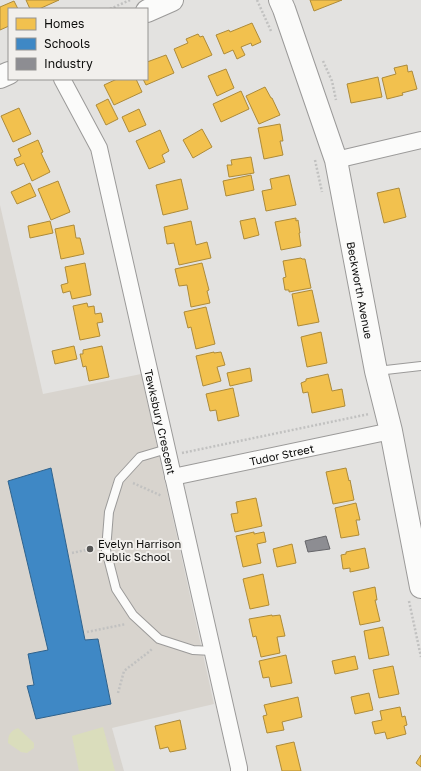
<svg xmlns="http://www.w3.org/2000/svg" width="421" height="771" font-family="'Golos Text',sans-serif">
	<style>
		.built { fill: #d8d4ce }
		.green { fill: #daddbc }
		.homes { fill: #f2c14e; stroke: #ad8b3a }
		.schools { fill: #3f88c5; stroke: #30638d }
		.industry { fill: #8d8d92; stroke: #66666a }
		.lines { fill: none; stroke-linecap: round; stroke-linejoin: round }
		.lane-casing { stroke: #9b9a99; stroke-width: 10 }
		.street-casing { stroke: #9b9a99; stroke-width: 18 }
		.secondary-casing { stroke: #9b9a99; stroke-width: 24 }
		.path { stroke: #c1c1c0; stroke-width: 2.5; stroke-dasharray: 2 2; stroke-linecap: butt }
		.lane { stroke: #fbfbfa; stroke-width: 8 }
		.street { stroke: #fbfbfa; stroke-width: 16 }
		.secondary { stroke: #fbfbfa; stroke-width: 22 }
		.poi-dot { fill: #575756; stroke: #f1efec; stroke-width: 1.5 }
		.labels { text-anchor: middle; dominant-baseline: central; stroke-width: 4; stroke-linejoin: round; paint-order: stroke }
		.street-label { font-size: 11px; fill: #0c0c0b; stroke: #f1efec }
		.poi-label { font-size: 11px; fill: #0c0c0b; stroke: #f1efec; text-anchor: start }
	</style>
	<rect width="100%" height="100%" fill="#e3e2e0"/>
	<path class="built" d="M0,205L43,394L141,374L214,704L112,728L124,771H0Z"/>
	<g class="green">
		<path d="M103,727L115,771H79L72,736Z"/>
		<path d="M18,728L34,743V748L27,753L21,752L8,743C8,735 10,731 18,728Z"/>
	</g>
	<g class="homes">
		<path d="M26,0H59L39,9H30Z"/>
		<path d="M310,0H342L314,11Z"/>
		<path d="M14,1L18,9H9V26L0,30V7Z"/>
		<path d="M252,23L261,42L252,46L251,43L241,47L245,55L237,59L233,50L224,54L216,35L229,30L230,32Z"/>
		<path d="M198,34L200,37L203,36L212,55L182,68L174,49L188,43L186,39Z"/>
		<path d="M166,55L174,73L146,85L143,79H147V62Z"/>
		<path d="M407,65L408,72L412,71L417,89L402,93L403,95L387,99L382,78L396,74L394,68Z"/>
		<path d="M226,69L234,88L217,96L208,76Z"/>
		<path d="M378,77L382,97L351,103L347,84Z"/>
		<path d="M117,79H136L142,92L114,105L104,85Z"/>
		<path d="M265,87L271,98H272L280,115L259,124L246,96Z"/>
		<path d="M241,91L249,109L221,122L213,104Z"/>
		<path d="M108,99L118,119L106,125L96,105Z"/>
		<path d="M19,108L31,134L13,142L1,116Z"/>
		<path d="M139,109L146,125L129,132L122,117Z"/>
		<path d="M280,124L283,141H280L283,155L264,159L258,128Z"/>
		<path d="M202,129L212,147L193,158L183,140Z"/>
		<path d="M160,130L169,151L162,155L165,162L149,169L136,141Z"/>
		<path d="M38,140L43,152L41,153L50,172L32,181L24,163L17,166L14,159L21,156L18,149Z"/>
		<path d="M251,157L254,173L229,177L227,165H232L231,160Z"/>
		<path d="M251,175L254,190L226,196L223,181Z"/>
		<path d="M289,175L296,205L266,211L262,191L272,189L270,179Z"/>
		<path d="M181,179L188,209L163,215L156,185Z"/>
		<path d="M58,181L70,212L51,220L38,189Z"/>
		<path d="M30,183L36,196L17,204L11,192Z"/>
		<path d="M399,188L406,217L384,223L377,193Z"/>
		<path d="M255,218L259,235L244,239L240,221Z"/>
		<path d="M296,218V221L298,220L300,233H299L301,246L281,250L275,222Z"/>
		<path d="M50,221L53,233L30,238L28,226Z"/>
		<path d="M191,221L196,245L207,242L211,258L179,265L174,243L167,244L164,227Z"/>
		<path d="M74,225L76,238H80L84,254L61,259L55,229Z"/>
		<path d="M301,258L302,259H305L311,288L289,292V290H285L283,278L286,277L283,261Z"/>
		<path d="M85,263L91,295L72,299L70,291L63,293L61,285L68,283L65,267Z"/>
		<path d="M202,263L209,290L207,291L210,303L191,307L187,285L179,286L175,269Z"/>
		<path d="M312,290L319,322L298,326L292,294Z"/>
		<path d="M87,303L88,307L94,306L95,314L101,313L103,322L97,323L100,336L80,340L73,306Z"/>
		<path d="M206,307L215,344L196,349L191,327L188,328L184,312Z"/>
		<path d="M321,332L327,363L307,367L301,337Z"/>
		<path d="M74,346L77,359L55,364L52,351Z"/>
		<path d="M102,346L109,377L89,381L86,366L83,367L80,354H83V350Z"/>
		<path d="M214,352V353L221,352L225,365L217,367L221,381L203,386L196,356Z"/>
		<path d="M250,368L252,381L230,386L227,373Z"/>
		<path d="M328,374L332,391L342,389L345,406L312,413L308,392L303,393L301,383L306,381V379Z"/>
		<path d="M233,388L239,416L218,421L216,410L210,411L206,394Z"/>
		<path d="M346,468L349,481L350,480L354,500L333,504L326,472Z"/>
		<path d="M256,498L262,526L235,532L231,514L238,513L236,502Z"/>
		<path d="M356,503L360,520H356L359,535L341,538L335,508Z"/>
		<path d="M254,532V534L264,532L266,542L257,544L261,563L243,567L236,536Z"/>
		<path d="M292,544L296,563L277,567L273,549Z"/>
		<path d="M365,548L369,568L350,572V568L343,569L341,555L346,554V552Z"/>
		<path d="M263,574L269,605L250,609L243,579Z"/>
		<path d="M375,587L377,600H375L380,621L360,625L353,592Z"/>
		<path d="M272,615V616L280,615L285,636L277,637L280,653L261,657L256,636L253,637L249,619Z"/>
		<path d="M383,627L389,655L369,659L364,631Z"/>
		<path d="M286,655L292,683L271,687L269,677L263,678L259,661Z"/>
		<path d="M355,656L358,669L335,674L332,661Z"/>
		<path d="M393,666L399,694L379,698L373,670Z"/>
		<path d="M369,693L373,710L355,714L351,697Z"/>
		<path d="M298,697L302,717L282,722L284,730L267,733L263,716L267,715L264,705Z"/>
		<path d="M400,707L402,717L405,716L407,725L404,726L406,734L387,739L385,732L375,734L372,722L382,720L380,711Z"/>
		<path d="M180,720L186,749L170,752L168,747L160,749L155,726Z"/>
		<path d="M294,742L301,771H282L276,746Z"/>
		<path d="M421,755V767L416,763Z"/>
	</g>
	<path class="schools" d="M51,468L85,640L98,639L111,704L36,719L27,686L34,685L28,654L48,650L8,481Z"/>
	<path class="industry" d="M326,536L330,549L308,552L305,541Z"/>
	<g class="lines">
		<g class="lane-casing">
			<g id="lane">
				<path d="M377,371L421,366"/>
				<path d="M167,449L140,457L119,480L109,512L106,550L116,589L133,615L159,639L193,650L213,651"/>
			</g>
		</g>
		<g class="street-casing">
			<g id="street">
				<path id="s1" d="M62,79L99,148L239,768V771"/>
				<path d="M336,160L421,140"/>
				<path id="s2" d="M173,477L391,431"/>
			</g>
		</g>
		<g class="secondary-casing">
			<g id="secondary">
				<path id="s3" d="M280,0L284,9L336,160L376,371L391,431L421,587"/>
				<path d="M147,11L172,0"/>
				<path d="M0,77L9,73"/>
			</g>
		</g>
		<g class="path">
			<path d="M257,0L271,31"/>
			<path d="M110,9L130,0"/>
			<path d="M323,61L332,81L336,100"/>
			<path d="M315,160L322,192"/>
			<path d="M182,453L369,414"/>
			<path d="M133,483L162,496"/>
			<path d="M72,553L95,548"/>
			<path d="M409,601L421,657"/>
			<path d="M87,632L126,624"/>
			<path d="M118,693L124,671L150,651L153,648"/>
		</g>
		<use href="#lane" class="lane"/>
		<use href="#street" class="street"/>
		<use href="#secondary" class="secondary"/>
	</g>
	<circle class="poi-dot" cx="90" cy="549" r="4"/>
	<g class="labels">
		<g class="street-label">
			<text stroke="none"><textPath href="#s3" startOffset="302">Beckworth Avenue</textPath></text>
			<text stroke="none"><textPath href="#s1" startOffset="359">Tewksbury Crescent</textPath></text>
			<text stroke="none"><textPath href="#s2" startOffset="111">Tudor Street</textPath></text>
		</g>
		<g class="poi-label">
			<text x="98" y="543">Evelyn Harrison<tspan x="98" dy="13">Public School</tspan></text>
		</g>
	</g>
	<rect x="8" y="8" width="140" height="72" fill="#f1efec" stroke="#959492"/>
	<rect x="16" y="18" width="20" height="12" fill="#f2c14e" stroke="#959492"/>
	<text x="44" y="28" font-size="12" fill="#0c0c0b">Homes</text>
	<rect x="16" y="38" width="20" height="12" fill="#3f88c5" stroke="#959492"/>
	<text x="44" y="48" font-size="12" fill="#0c0c0b">Schools</text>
	<rect x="16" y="58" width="20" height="12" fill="#8d8d92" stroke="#959492"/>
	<text x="44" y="68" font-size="12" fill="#0c0c0b">Industry</text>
</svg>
